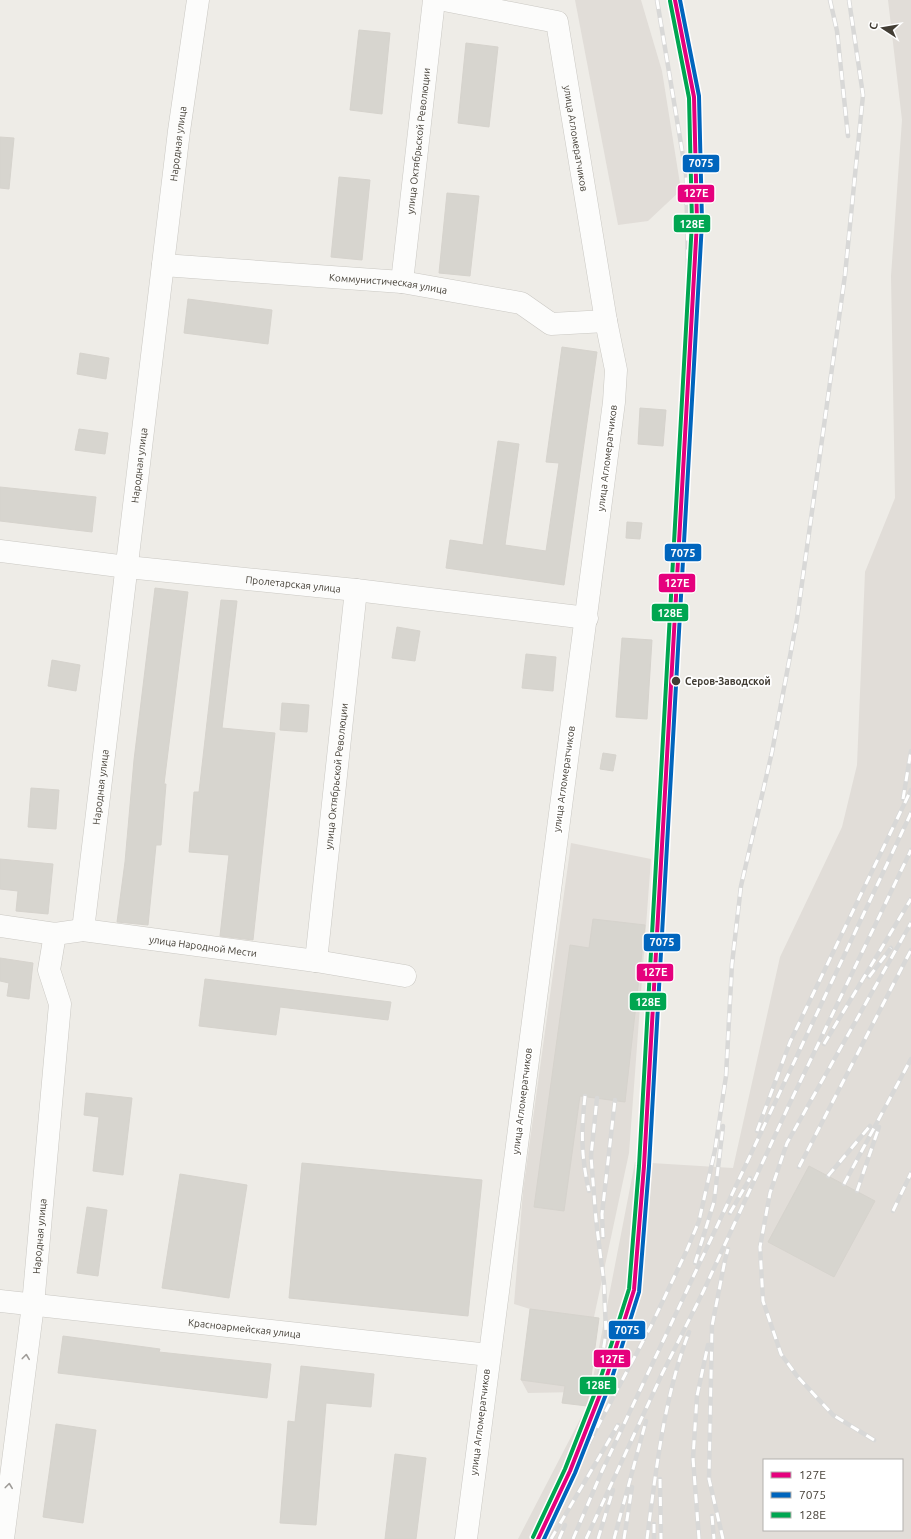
<svg xmlns="http://www.w3.org/2000/svg" width="911" height="1539" font-family="Ubuntu,sans-serif">
	<style>
		.industrial { fill: #e1ddd8; fill-rule: evenodd }
		.building { fill: #d7d5cf; stroke: #d6d3cd }
		.lines { fill: none; stroke-linecap: round; stroke-linejoin: round }
		.minor-casing { stroke: #cac8c3; stroke-width: 23 }
		.minor { stroke: #fcfcfb; stroke-width: 22 }
		.rail-casing { stroke: #d8d8d7; stroke-width: 4.5 }
		.rail { stroke: #fff; stroke-width: 3; stroke-dasharray: 9; stroke-linecap: butt }
		.rail-1-casing { stroke: #fff; stroke-width: 7 }
		.rail-2-casing { stroke: #fff; stroke-width: 7 }
		.rail-3-casing { stroke: #fff; stroke-width: 7 }
		.rail-1 { stroke: #e5007d; stroke-width: 4 }
		.rail-2 { stroke: #0065bd; stroke-width: 4 }
		.rail-3 { stroke: #00a651; stroke-width: 4 }
		.oneway { stroke: #9f9c98 }
		.stop-dot { fill: #423d34; stroke: #fff; stroke-width: 1.5 }
		.labels { text-anchor: middle; dominant-baseline: central; stroke-width: 3.5; stroke-linejoin: round; paint-order: stroke }
		.street-label { font-size: 10px; fill: #423d34; stroke: #fff }
		.stop-label { font-size: 10px; font-weight: bold; fill: #423d34; stroke: #fff; text-anchor: start }
		.line-badge { stroke: #fff; stroke-width: 1.5 }
		.badge-label { font-size: 11px; text-anchor: middle; font-weight: bold; fill: #fff }
	</style>
	<rect width="100%" height="100%" fill="#eeece7"/>
	<g class="industrial">
		<path d="M575,0H641L662,71L681,190L648,221L618,225Z"/>
		<path d="M888,0H911V1539H518L588,1404L635,1162L733,1168L780,957L842,827L857,765L865,572L895,498L891,276L902,120ZM764,1460H902V1530H764Z"/>
		<path d="M571,843L651,859L629,1153L578,1392L528,1393L521,1380L530,1309L514,1304L523,1191Z"/>
	</g>
	<g class="building">
		<path d="M359,30L390,33L382,114L350,110Z"/>
		<path d="M466,43L498,47L489,127L458,123Z"/>
		<path d="M0,137L14,138L9,189L0,188Z"/>
		<path d="M339,177L370,180L362,260L331,257Z"/>
		<path d="M447,193L479,196L470,276L439,273Z"/>
		<path d="M188,299L272,310L268,344L184,333Z"/>
		<path d="M562,347L597,352L564,585L446,568L450,540L483,545L498,441L519,444L505,545L546,551L559,463L546,462Z"/>
		<path d="M80,353L109,358L106,379L77,374Z"/>
		<path d="M640,408L666,410L663,446L638,444Z"/>
		<path d="M79,429L108,433L105,454L75,450Z"/>
		<path d="M0,487L96,497L92,532L0,521Z"/>
		<path d="M627,522L642,523L640,539L626,538Z"/>
		<path d="M155,588L188,592L164,784H166L161,845H156L148,925L117,922L125,862L134,760Z"/>
		<path d="M221,600L237,601L222,728L275,733L253,940L220,936L229,855L189,852L194,792H199Z"/>
		<path d="M397,627L420,631L415,661L392,658Z"/>
		<path d="M622,638L652,640L647,719L616,717Z"/>
		<path d="M526,654L556,657L553,691L522,688Z"/>
		<path d="M52,660L80,665L76,691L48,686Z"/>
		<path d="M282,703L309,705L307,732L280,730Z"/>
		<path d="M603,753L616,755L613,771L600,769Z"/>
		<path d="M31,788L59,790L56,829L28,827Z"/>
		<path d="M0,859L53,864L48,914L16,911L18,891L0,889Z"/>
		<path d="M593,919L645,925L625,1102L580,1096L564,1211L534,1207L570,945L589,948Z"/>
		<path d="M0,958L33,963L29,999L7,996L9,983L0,981Z"/>
		<path d="M205,979L391,1002L388,1020L280,1007L276,1035L199,1026Z"/>
		<path d="M86,1093L132,1098L123,1175L93,1171L99,1117L84,1115Z"/>
		<path d="M302,1163L482,1180L468,1316L289,1298Z"/>
		<path d="M809,1166L875,1201L834,1277L768,1242Z"/>
		<path d="M180,1174L247,1185L229,1298L162,1288Z"/>
		<path d="M87,1207L107,1210L98,1276L77,1273Z"/>
		<path d="M530,1309L599,1318L587,1406L562,1403L565,1386L521,1380Z"/>
		<path d="M63,1336L160,1349L159,1352L271,1364L267,1398L58,1373Z"/>
		<path d="M301,1366L374,1374L371,1407L326,1403L316,1525L280,1523L288,1421L295,1422Z"/>
		<path d="M56,1424L96,1430L83,1523L43,1517Z"/>
		<path d="M395,1454L426,1458L416,1539H385Z"/>
	</g>
	<g class="lines">
		<g class="minor-casing">
			<g id="minor">
				<path id="s1" d="M444,0L557,22L606,321L616,370L614,402C566,781 512,1160 466,1539"/>
				<path id="s2" d="M163,265L402,282L521,303L551,324L606,321"/>
				<path id="s3" d="M402,282L434,0"/>
				<path id="s4" d="M0,551L127,567L356,590L587,618"/>
				<path id="s5" d="M0,926L55,934L83,930L316,961L405,976"/>
				<path id="s6" d="M83,930L179,131L198,0"/>
				<path id="s7" d="M316,961L356,590"/>
				<path id="s8" d="M0,1301L489,1355"/>
				<path id="s9" d="M3,1539L33,1305L60,1004L49,970L55,934"/>
			</g>
		</g>
		<use href="#minor" class="minor"/>
		<g class="rail-casing">
			<g id="rail">
				<path d="M657,0L686,174L690,357"/>
				<path d="M830,0L837,31L848,136"/>
				<path d="M903,799L911,751"/>
				<path d="M869,977L891,948"/>
				<path d="M824,1044L911,899"/>
				<path d="M585,1096C581,1132 581,1156 589,1191"/>
				<path d="M757,1131L790,1042L911,790"/>
				<path d="M799,1167L911,950"/>
				<path d="M828,1176L870,1126"/>
				<path d="M844,1184L911,1059"/>
				<path d="M857,1191L879,1127"/>
				<path d="M893,1211L911,1173"/>
				<path d="M730,1213L750,1178"/>
				<path d="M603,1237L602,1214L615,1100"/>
				<path d="M695,1263L714,1202L723,1126"/>
				<path d="M874,1440L833,1415L797,1376L781,1354L763,1301L760,1247L770,1193L787,1143L911,923"/>
				<path d="M571,1469L597,1389L606,1333L604,1283L596,1220L591,1156L597,1098"/>
				<path d="M660,1479L661,1539"/>
				<path d="M712,1516L714,1539"/>
				<path d="M654,1524V1539"/>
				<path d="M538,1539L651,1326L686,1252L699,1221L715,1150L726,1076L732,964L741,886L772,752L797,619L845,275L863,95L849,0"/>
				<path d="M551,1539L618,1425"/>
				<path d="M559,1539L565,1525"/>
				<path d="M573,1539L602,1471L911,813"/>
				<path d="M586,1539L662,1374L703,1292L789,1105L911,850"/>
				<path d="M598,1539L613,1490"/>
				<path d="M614,1539L646,1421"/>
				<path d="M624,1539L632,1487"/>
				<path d="M647,1539C656,1470 664,1397 689,1332"/>
				<path d="M699,1539L693,1458L697,1396L708,1345"/>
				<path d="M723,1539L709,1479L712,1326L725,1260L728,1249"/>
			</g>
		</g>
		<use href="#rail" class="rail"/>
		<g class="rail-1-casing">
			<path id="rail-1" d="M538,1539L570,1471L605,1382L634,1290L644,1166L697,222L694,97L675,0"/>
		</g>
		<g class="rail-2-casing">
			<path id="rail-2" d="M544,1539L575,1473L610,1384L639,1292L649,1166L702,222L699,96L680,0"/>
		</g>
		<g class="rail-3-casing">
			<path id="rail-3" d="M533,1537L565,1469L600,1380L629,1289L639,1166L692,222L689,98L670,1"/>
		</g>
		<use href="#rail-1" class="rail-1"/>
		<use href="#rail-2" class="rail-2"/>
		<use href="#rail-3" class="rail-3"/>
	</g>
	<defs><path id="oneway-chevron" d="M-2-3.5L2.5 0L-2 3.5" fill="none" stroke-width="1.6" stroke-linecap="round" stroke-linejoin="round"/></defs>
	<g class="oneway">
		<use href="#oneway-chevron" transform="translate(26 1357) rotate(-83)"/>
		<use href="#oneway-chevron" transform="translate(9 1486) rotate(-83)"/>
	</g>
	<circle class="stop-dot" cx="676" cy="681" r="5"/>
	<g class="labels">
		<g class="street-label">
			<text stroke="none"><textPath href="#s1" startOffset="233">улица Агломератчиков</textPath></text>
			<text stroke="none"><textPath href="#s3" startOffset="142">улица Октябрьской Революции</textPath></text>
			<text stroke="none"><textPath href="#s6" startOffset="792">Народная улица</textPath></text>
			<text stroke="none"><textPath href="#s2" startOffset="226">Коммунистическая улица</textPath></text>
			<text transform="translate(607 458) rotate(-83)">улица Агломератчиков</text>
			<text stroke="none"><textPath href="#s6" startOffset="468">Народная улица</textPath></text>
			<text stroke="none"><textPath href="#s4" startOffset="295">Пролетарская улица</textPath></text>
			<text stroke="none"><textPath href="#s7" startOffset="186">улица Октябрьской Революции</textPath></text>
			<text transform="translate(564 779) rotate(-82)">улица Агломератчиков</text>
			<text stroke="none"><textPath href="#s6" startOffset="144">Народная улица</textPath></text>
			<text stroke="none"><textPath href="#s5" startOffset="205">улица Народной Мести</textPath></text>
			<text transform="translate(522 1101) rotate(-83)">улица Агломератчиков</text>
			<text stroke="none"><textPath href="#s9" startOffset="305">Народная улица</textPath></text>
			<text stroke="none"><textPath href="#s8" startOffset="246">Красноармейская улица</textPath></text>
			<text transform="translate(480 1422) rotate(-83)">улица Агломератчиков</text>
		</g>
		<g class="stop-label">
			<text x="685" y="681">Серов-Заводской</text>
		</g>
	</g>
	<g class="line-badge">
		<rect x="682" y="154" width="38" height="19" rx="4" fill="#0065bd"/>
		<rect x="677" y="184" width="38" height="19" rx="4" fill="#e5007d"/>
		<rect x="673" y="214" width="38" height="19" rx="4" fill="#00a651"/>
		<rect x="664" y="543" width="38" height="19" rx="4" fill="#0065bd"/>
		<rect x="658" y="573" width="38" height="20" rx="4" fill="#e5007d"/>
		<rect x="651" y="603" width="38" height="19" rx="4" fill="#00a651"/>
		<rect x="643" y="933" width="38" height="19" rx="4" fill="#0065bd"/>
		<rect x="636" y="963" width="38" height="19" rx="4" fill="#e5007d"/>
		<rect x="629" y="992" width="38" height="19" rx="4" fill="#00a651"/>
		<rect x="608" y="1320" width="38" height="20" rx="4" fill="#0065bd"/>
		<rect x="593" y="1349" width="38" height="19" rx="4" fill="#e5007d"/>
		<rect x="579" y="1376" width="38" height="19" rx="4" fill="#00a651"/>
	</g>
	<g class="badge-label">
		<text x="701" y="167">7075</text>
		<text x="696" y="197">127Е</text>
		<text x="692" y="228">128Е</text>
		<text x="683" y="557">7075</text>
		<text x="677" y="587">127Е</text>
		<text x="670" y="617">128Е</text>
		<text x="662" y="946">7075</text>
		<text x="655" y="976">127Е</text>
		<text x="648" y="1006">128Е</text>
		<text x="627" y="1334">7075</text>
		<text x="612" y="1363">127Е</text>
		<text x="598" y="1389">128Е</text>
	</g>
	<rect x="763" y="1459" width="140" height="72" fill="#ffffff" stroke="#b3b1ae"/>
	<rect x="771" y="1472" width="20" height="6" fill="#e5007d" stroke="#b3b1ae"/>
	<text x="799" y="1479" font-size="12" fill="#423d34">127Е</text>
	<rect x="771" y="1492" width="20" height="6" fill="#0065bd" stroke="#b3b1ae"/>
	<text x="799" y="1499" font-size="12" fill="#423d34">7075</text>
	<rect x="771" y="1512" width="20" height="6" fill="#00a651" stroke="#b3b1ae"/>
	<text x="799" y="1519" font-size="12" fill="#423d34">128Е</text>
	<g transform="translate(883 28) rotate(282)" stroke="#ffffff" stroke-width="3" paint-order="stroke">
	<path d="M0-3L7 15L0 10L-7 15Z" fill="#423d34"/>
	<text y="-6" font-size="11" font-weight="bold" text-anchor="middle" fill="#423d34">С</text>
	</g>
</svg>
